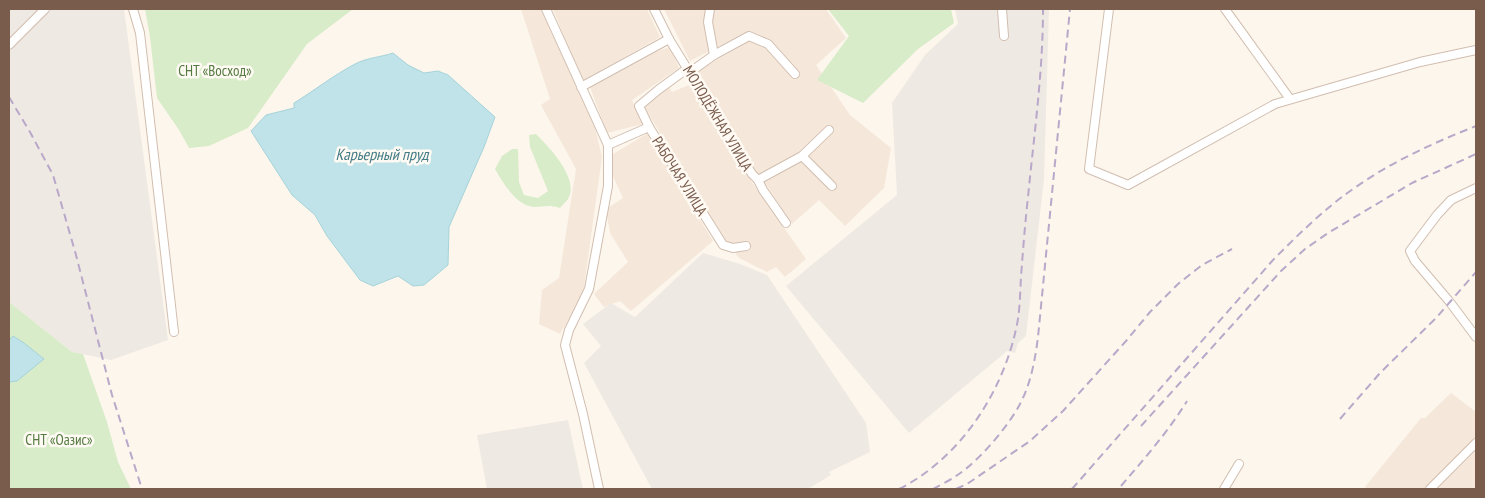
<svg xmlns="http://www.w3.org/2000/svg" width="1485" height="498" font-family="'PT Sans Narrow',sans-serif">
	<style>
		.residential { fill: #f5e8da }
		.industrial { fill: #efe9e4 }
		.green { fill: #d8ecc9 }
		.water { fill: #bfe3e8; stroke: #a5d3da }
		.lines { fill: none; stroke-linecap: round; stroke-linejoin: round }
		.minor-casing { stroke: #d1beb0; stroke-width: 10 }
		.minor { stroke: #fff; stroke-width: 8 }
		.rail { stroke: #b9a8c9; stroke-width: 2; stroke-dasharray: 8 5; stroke-linecap: butt }
		.labels { text-anchor: middle; dominant-baseline: central; stroke-width: 5; stroke-linejoin: round; paint-order: stroke }
		.park-label { font-size: 15px; fill: #537a41; stroke: #fffaf3 }
		.street-label { font-size: 15px; fill: #7a5c4d; stroke: #fffaf3 }
		.water-label { font-size: 16px; font-style: italic; fill: #437c86; stroke: #fffaf3 }
	</style>
	<rect width="100%" height="100%" fill="#fdf6ec"/>
	<g class="residential">
		<path d="M521,9H541L592,115L602,157L583,294L560,334L539,324L542,290L559,278L576,169L541,105L550,99Z"/>
		<path d="M553,9H647L660,37L582,81Z"/>
		<path d="M664,9H826L846,38L816,65L850,115L891,148L884,188L845,226L819,200L792,224L763,180L754,170L697,71L748,42L744,33L690,61Z"/>
		<path d="M670,47L679,68L632,100L643,124L607,133L590,87L648,54Z"/>
		<path d="M694,83L751,181L806,259L785,277L776,267L767,272L739,258L726,241L643,105L668,85L672,92Z"/>
		<path d="M648,133L713,241L631,311L620,301L604,307L594,294L628,262L610,233L606,209L623,198L610,170L613,154Z"/>
		<path d="M1451,393L1476,412V437L1424,489H1367L1365,487L1421,418H1425Z"/>
		<path d="M1476,451V489H1437Z"/>
	</g>
	<g class="industrial">
		<path d="M9,9H124L168,340L111,360L72,352L9,302Z"/>
		<path d="M955,9H1049L1044,179L1026,336L1018,343L1015,353L1007,351L909,433L786,286L897,195L892,103L925,55L958,24Z"/>
		<path d="M703,253L740,264L767,275L866,423L870,452L829,472L831,475L808,489H652L584,363L601,346L583,324L611,303L635,317Z"/>
		<path d="M568,420L583,489H487L477,435Z"/>
	</g>
	<g class="green">
		<path d="M145,9H353L307,44L248,128L209,146L189,148L179,130L157,98L150,37Z"/>
		<path d="M828,9H951L954,23L918,49L863,103L817,80L849,36Z"/>
		<path d="M536,134C549,147 580,179 568,199C566,202 562,205 560,208C547,203 538,209 529,206C514,202 502,181 495,169L502,156L512,149H518L519,182L524,195L538,198L548,191L530,147L529,135Z"/>
		<path d="M9,302L72,352L83,354L107,422L118,462L131,489H9Z"/>
	</g>
	<g class="water">
		<path d="M393,53L408,65L424,73L438,71L448,75L495,117L484,147L449,227L448,265L424,285L413,286L398,276L373,286L360,280L327,236L315,215L292,195L251,131L266,115L294,108V103C315,90 334,75 355,64C366,58 381,57 393,53Z"/>
		<path d="M13,336L24,343L44,359L17,381L9,382V341Z"/>
	</g>
	<g class="lines">
		<g class="minor-casing">
			<g id="minor">
				<path d="M133,9L140,33L174,332"/>
				<path d="M546,9L608,145V186L589,289L569,330L565,345L583,414L599,489"/>
				<path d="M654,9L669,39L752,174L758,180L763,190L786,223"/>
				<path d="M710,9L708,22L714,55"/>
				<path d="M1002,9L1004,36"/>
				<path d="M1109,9L1089,169L1128,185L1275,104L1420,62L1476,50"/>
				<path d="M1225,9L1290,99"/>
				<path d="M9,45L45,9"/>
				<path d="M581,87L669,39"/>
				<path d="M608,145L649,127"/>
				<path d="M802,156L832,186"/>
				<path d="M758,180L802,156L829,130"/>
				<path d="M1476,188L1451,200L1437,215L1410,251L1415,261L1449,301L1476,337"/>
				<path d="M746,246L733,248L723,245L649,127L639,106L658,90L688,68L693,70L714,55L749,36L768,44L795,74"/>
				<path d="M1224,489L1239,464"/>
				<path d="M1430,489L1476,443"/>
			</g>
		</g>
		<use href="#minor" class="minor"/>
		<g class="rail">
			<path d="M9,97L30,132L53,175L76,255L112,395L142,489"/>
			<path d="M1340,419L1380,373L1436,318L1476,272"/>
			<path d="M1141,426L1281,271L1305,249L1328,233L1412,183L1476,154"/>
			<path d="M1121,486C1144,459 1168,432 1187,401"/>
			<path d="M899,489C959,459 1002,394 1016,329C1020,313 1020,294 1021,277C1023,250 1025,224 1028,197C1034,135 1043,72 1043,9"/>
			<path d="M933,489C940,485 949,481 956,476C978,462 1008,427 1020,404C1031,383 1035,360 1038,337L1070,9"/>
			<path d="M956,489L967,484L1030,441L1063,411L1126,341L1150,312L1178,284L1202,265L1232,249"/>
			<path d="M1072,489L1273,260C1298,235 1324,209 1353,189C1391,162 1433,143 1476,126"/>
		</g>
	</g>
	<g class="labels">
		<g class="park-label">
			<text x="215" y="70">СНТ «Восход»</text>
			<text x="59" y="439">СНТ «Оазис»</text>
		</g>
		<g class="street-label">
			<text transform="translate(718 118) rotate(59)">МОЛОДЁЖНАЯ УЛИЦА</text>
			<text transform="translate(680 176) rotate(58)">РАБОЧАЯ УЛИЦА</text>
		</g>
		<g class="water-label">
			<text x="382" y="154">Карьерный пруд</text>
		</g>
	</g>
	<rect width="1485" height="498" fill="none" stroke="#7a5c4d" stroke-width="20"/>
</svg>
